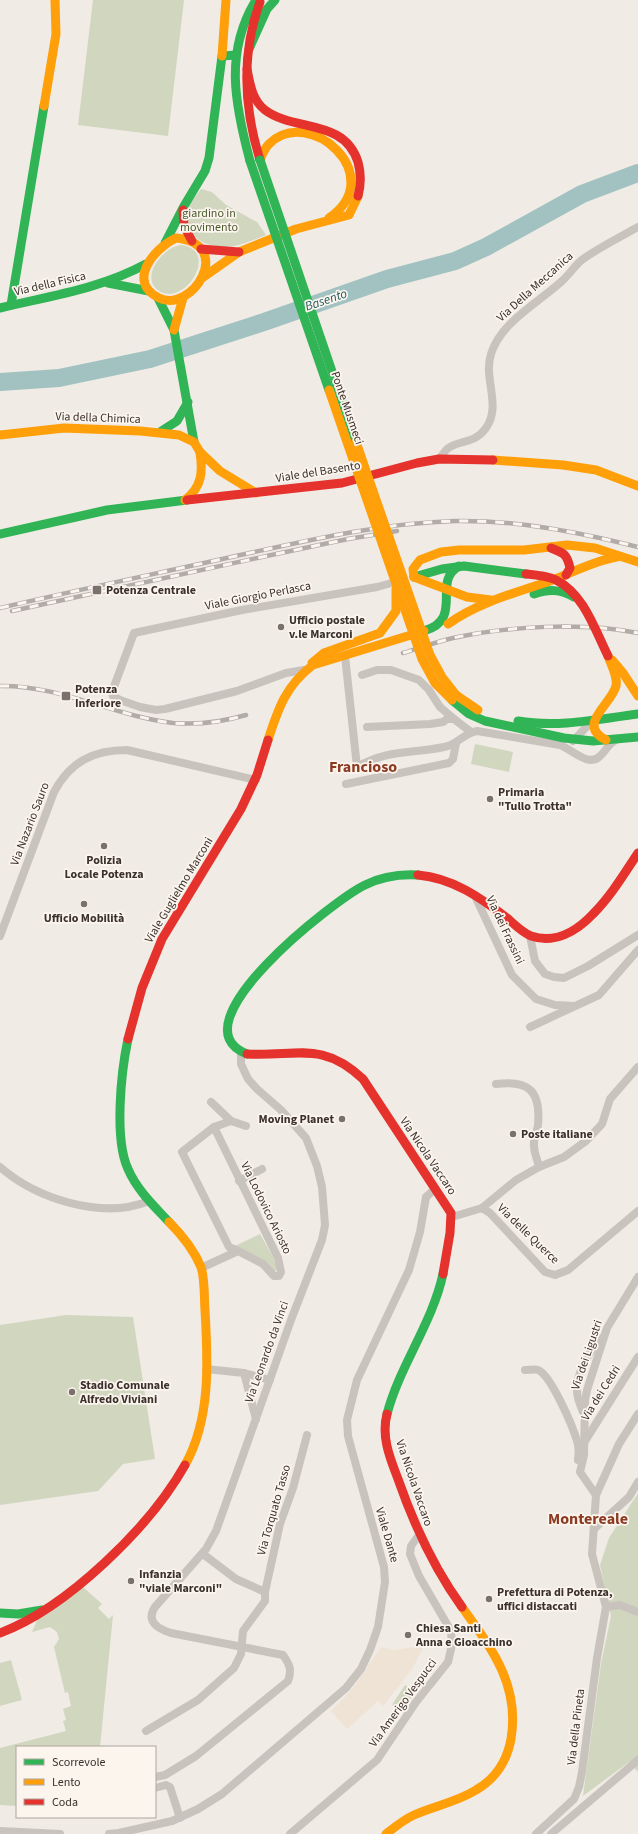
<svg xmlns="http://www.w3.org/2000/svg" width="638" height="1834" font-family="'Source Sans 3',sans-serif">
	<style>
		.green { fill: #d1d6bf }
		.plaza { fill: #eee3d5 }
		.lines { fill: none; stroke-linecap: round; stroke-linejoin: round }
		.river { stroke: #a1c2c1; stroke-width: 18 }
		.street { stroke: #c9c3be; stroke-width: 8 }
		.fast { stroke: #30b455; stroke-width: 9 }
		.slow { stroke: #ff9f0a; stroke-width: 9 }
		.jam { stroke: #e5322d; stroke-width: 9 }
		.rail-casing { stroke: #b1aca8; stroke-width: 4.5 }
		.rail { stroke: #fbf5ee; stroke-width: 3; stroke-dasharray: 9; stroke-linecap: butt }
		.fast-bridge { stroke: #30b455; stroke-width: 9 }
		.slow-bridge { stroke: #ff9f0a; stroke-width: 9 }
		.jam-bridge { stroke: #e5322d; stroke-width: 9 }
		.poi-dot { fill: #7a716c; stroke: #fbf5ee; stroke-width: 1.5 }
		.labels { text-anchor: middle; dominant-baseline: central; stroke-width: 3.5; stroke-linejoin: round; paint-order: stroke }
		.park-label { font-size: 12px; fill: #4a5a2e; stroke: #fbf5ee }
		.street-label { font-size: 12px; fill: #3b302b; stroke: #fbf5ee }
		.poi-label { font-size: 12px; font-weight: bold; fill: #3b302b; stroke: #fbf5ee; text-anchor: start }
		.water-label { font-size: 13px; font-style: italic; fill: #1f5a5e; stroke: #fbf5ee }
		.district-label { font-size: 16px; font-weight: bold; fill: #8c3b22; stroke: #fbf5ee }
	</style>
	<rect width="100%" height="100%" fill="#f0ebe5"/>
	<g class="green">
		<path d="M93,0H184L168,136L78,125Z"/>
		<path d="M201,189L212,192L226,205L257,222L266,235C256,239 245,244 234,246C210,251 177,236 189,207C191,201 197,195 201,189Z"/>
		<path d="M181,245C220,250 186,305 161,292C137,279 163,247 181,245Z"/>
		<path d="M475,744L513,752L509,772L471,764Z"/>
		<path d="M260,1234L273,1257L277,1268L276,1271H274L235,1246Z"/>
		<path d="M66,1315L133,1317L155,1459L123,1464L98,1491L0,1505V1325Z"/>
		<path d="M638,1493V1772L629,1762L583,1796L601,1664L611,1616L600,1565L609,1538Z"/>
		<path d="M83,1587L102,1604L98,1608L109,1619L113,1615L100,1747H17V1806L0,1805V1748L66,1731L63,1721L66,1720L63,1709L71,1706L68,1692L65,1693L54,1647L59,1639L57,1632L50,1627L32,1632L39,1616Z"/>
		<path d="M11,1660L22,1700L0,1706V1663Z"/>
		<path d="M405,1685L415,1692L402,1711L392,1705Z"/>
	</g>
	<path class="plaza" d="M424,1646L412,1669L383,1706L378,1701L347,1729L331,1711L345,1697L356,1684L381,1647L393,1650Z"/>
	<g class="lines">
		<path class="river" d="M0,382L59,378L150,359L264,322L387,279L455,261L486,247L582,194L638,173"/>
		<g class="street">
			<path d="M439,459C442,456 444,452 447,449C459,439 474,445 486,428C502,405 483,379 491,354C501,322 538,303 562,281C569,275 575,265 583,259C600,247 620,237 638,227"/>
			<path d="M345,656L357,767C388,749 411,754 444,747C457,745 464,733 477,731L560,745C571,749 589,768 600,756C606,751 608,744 616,740"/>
			<path d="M304,670L286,673L237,691L165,709L156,710L140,707L120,700L113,696L112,692L134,633L242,610L377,587L399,581"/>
			<path d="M362,675L377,670H391L419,680L429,690L440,707L454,719"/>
			<path d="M367,727L430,724L443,722L447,719H454L471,732"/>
			<path d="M573,741L594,719"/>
			<path d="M346,784L449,763L453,759L456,743"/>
			<path d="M475,896L512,975L536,999L555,1005L574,1006"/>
			<path d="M0,936L54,792C70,762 93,750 127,750L256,780"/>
			<path d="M530,936L535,961L545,974L554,977L564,978L588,966L638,935"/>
			<path d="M530,1027L599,995L638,950"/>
			<path d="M496,1084C529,1080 541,1091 538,1125C537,1132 533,1139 534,1146C534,1153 538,1161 539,1167"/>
			<path d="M211,1102L231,1121L214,1127L182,1152L229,1247L238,1251"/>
			<path d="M231,1121L246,1126"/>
			<path d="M0,1167C37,1199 102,1220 149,1201"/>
			<path d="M239,1181L262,1169"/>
			<path d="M482,1208L516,1180L539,1167L564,1157L586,1141L602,1124L610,1099L638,1067"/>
			<path d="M452,1217L482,1208L490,1213L545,1272L555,1275L568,1270L638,1211"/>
			<path d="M201,1268L238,1251L263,1264L274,1276H279L281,1272L278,1258L214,1127"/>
			<path d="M206,1369L244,1373"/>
			<path d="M525,1370C529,1370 535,1369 538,1370C551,1375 573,1427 577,1441C579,1447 579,1453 578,1460"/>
			<path d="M583,1412C580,1405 577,1398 577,1391C575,1375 591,1351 599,1338"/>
			<path d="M256,1419L244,1373L270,1380"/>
			<path d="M585,1441L638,1357"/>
			<path d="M596,1495L619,1444L638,1414"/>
			<path d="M594,1529L629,1497L638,1482"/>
			<path d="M265,1592L280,1524L293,1488L307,1435"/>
			<path d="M606,1607L620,1605L638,1612"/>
			<path d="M146,1731L198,1700L234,1668L241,1654L243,1631L265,1601V1592L236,1579L203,1554"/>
			<path d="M155,1777L165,1775L196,1756L288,1681C292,1670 290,1665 283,1655L171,1633C159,1629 145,1622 155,1607L206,1549L216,1531L291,1320L322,1240L325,1225L322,1187L317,1166L306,1138L281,1110L257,1089L248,1079L241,1064V1052"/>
			<path d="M155,1788L166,1785L170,1787L180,1818"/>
			<path d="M0,1831L60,1834"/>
			<path d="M109,1834L119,1833L172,1821L198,1809L222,1794L346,1688L361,1669L370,1650L378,1627L385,1582L384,1567L348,1436L347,1420L357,1380L409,1270L420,1232L426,1197L435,1189"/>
			<path d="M290,1834L377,1760L416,1702L448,1662L452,1645L451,1631L419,1576L410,1554L411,1546L419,1535"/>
			<path d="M536,1834L574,1799L579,1787L582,1772L597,1658L606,1607L592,1554L596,1495L580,1472L584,1455L585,1400L587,1390L607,1328L638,1277"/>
			<path d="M551,1834L638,1760"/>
		</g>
		<g class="fast">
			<path d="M249,49L267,9L275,0"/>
			<path d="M250,161C235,105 224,52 256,0"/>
			<path d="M165,243L184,206L205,171L209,158L222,56L236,55"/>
			<path d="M108,283L149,291"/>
			<path d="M158,298L174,330L194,442"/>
			<path d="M11,305L44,106"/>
			<path d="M0,308C50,296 100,289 146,264"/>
			<path d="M160,432L177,421L188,402"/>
			<path d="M0,534L107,510L187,500"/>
			<path d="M414,577L442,569L464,566L526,574"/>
			<path d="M534,594C549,589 560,589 574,597"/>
			<path d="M424,631C465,619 431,582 459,566"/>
			<path d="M452,700L469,714L485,721L564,738L593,741L638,737"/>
			<path d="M518,721C558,728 599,719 638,714"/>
			<path d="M128,1039C121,1072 114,1139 128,1169C137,1190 154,1206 169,1222"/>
			<path d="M247,1054C172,1026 334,900 365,885C381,877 400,874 418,875"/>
			<path d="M387,1414C400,1365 432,1324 443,1274"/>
			<path d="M0,1613L18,1614L42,1610"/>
		</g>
		<g class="slow">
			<path d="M222,56L226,0"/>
			<path d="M44,106L56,34L55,0"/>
			<path d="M260,160C262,155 265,148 269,144C309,104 390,176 329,218"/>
			<path d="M176,238C236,244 192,314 159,298C126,282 154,248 176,238Z"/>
			<path d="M202,278L239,252L296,229L349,215L358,196"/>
			<path d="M174,330L183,298"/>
			<path d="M0,435L64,428L140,431L179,435L194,442L200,452L220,471L256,493"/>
			<path d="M493,460L563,465L596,470L638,486"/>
			<path d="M185,500C202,487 203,472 200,452"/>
			<path d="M414,577L413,569L420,560L441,552L459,550H524L567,545L595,548L638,562"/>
			<path d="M414,577L467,597L491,600"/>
			<path d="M448,624C479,602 515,593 550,581C572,573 593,561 617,557"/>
			<path d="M612,660L623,673L638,696"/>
			<path d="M312,663L324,653L380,633L396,611V589"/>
			<path d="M456,695L478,710"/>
			<path d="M268,740C278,709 286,685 313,665L424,631"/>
			<path d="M606,740C576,725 611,705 616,686C618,676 611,665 608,656"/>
			<path d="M169,1222C182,1235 194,1250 201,1267C205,1279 204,1296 205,1310C208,1361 211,1419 185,1465"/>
			<path d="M386,1834C395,1827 403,1820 414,1815C434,1806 457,1802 476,1790C495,1779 507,1761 511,1739C520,1685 492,1649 462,1607"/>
		</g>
		<g class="jam">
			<path d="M260,2C241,54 244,108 260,160"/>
			<path d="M247,69C250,84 252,100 265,110C294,132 344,118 358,162C361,173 361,185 358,196"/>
			<path d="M183,210L184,226L192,241"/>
			<path d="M201,249L239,252"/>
			<path d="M187,500L342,483L417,463L439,459L493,460"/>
			<path d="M551,548C564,553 567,554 570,568L566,575"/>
			<path d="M418,875C453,878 481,898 507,918C514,924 523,933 531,936C555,944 577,931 593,914C611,896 624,874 638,853"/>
			<path d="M128,1039L142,988L162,939L241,809L257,775L268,740"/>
			<path d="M247,1054C296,1057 322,1040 363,1079L451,1213L450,1233L443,1274"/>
			<path d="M387,1414C381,1437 390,1458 398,1479C414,1525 433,1567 462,1607"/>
			<path d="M0,1633C67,1608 150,1527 185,1465"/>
		</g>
		<g class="rail-casing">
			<g id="rail">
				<path d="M0,608C82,589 164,572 245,554C314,539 384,523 455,521C517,520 578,532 638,547"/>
				<path d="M12,611L276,554L348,539L397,531"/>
				<path d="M403,653C420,648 436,642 453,638C509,626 582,622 638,633"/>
				<path d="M0,686C60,685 114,716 173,723C198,725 222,722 246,715"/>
			</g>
		</g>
		<use href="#rail" class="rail"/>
		<g class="fast-bridge">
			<path d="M260,160L356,442"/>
			<path d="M250,161L329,390"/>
		</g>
		<g class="slow-bridge">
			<path d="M329,390L422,659L435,683L452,700"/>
			<path d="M356,442L430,655L442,677L456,695"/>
		</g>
		<path class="jam-bridge" d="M526,574C536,575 547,576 556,580C584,594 595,630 608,656"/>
	</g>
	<g class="poi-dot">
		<rect x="92" y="585" width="10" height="10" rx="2"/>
		<circle cx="281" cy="627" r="4"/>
		<rect x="61" y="691" width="10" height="10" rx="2"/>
		<circle cx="490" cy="799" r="4"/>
		<circle cx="104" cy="846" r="4"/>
		<circle cx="84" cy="904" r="4"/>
		<circle cx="342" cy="1119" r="4"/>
		<circle cx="513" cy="1134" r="4"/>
		<circle cx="72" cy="1392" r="4"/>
		<circle cx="131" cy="1581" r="4"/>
		<circle cx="489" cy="1599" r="4"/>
		<circle cx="408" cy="1635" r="4"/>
	</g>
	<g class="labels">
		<g class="park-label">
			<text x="209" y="213">giardino in<tspan x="209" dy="14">movimento</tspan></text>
		</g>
		<g class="street-label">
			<text transform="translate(50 284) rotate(-13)">Via della Fisica</text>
			<text transform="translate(535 287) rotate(-42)">Via Della Meccanica</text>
			<text transform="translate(347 408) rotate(71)">Ponte Musmeci</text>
			<text transform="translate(98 418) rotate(2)">Via della Chimica</text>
			<text transform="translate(318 472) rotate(-9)">Viale del Basento</text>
			<text transform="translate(258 596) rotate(-11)">Viale Giorgio Perlasca</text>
			<text transform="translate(30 824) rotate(-69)">Via Nazario Sauro</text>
			<text transform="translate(179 890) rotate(-59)">Viale Guglielmo Marconi</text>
			<text transform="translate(505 930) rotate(65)">Via dei Frassini</text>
			<text transform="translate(428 1156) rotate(56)">Via Nicola Vaccaro</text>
			<text transform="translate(266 1208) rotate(64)">Via Lodovico Ariosto</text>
			<text transform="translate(528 1234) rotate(44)">Via delle Querce</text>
			<text transform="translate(267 1352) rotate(-70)">Via Leonardo da Vinci</text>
			<text transform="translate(587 1355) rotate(-71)">Via dei Ligustri</text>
			<text transform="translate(601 1393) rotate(-58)">Via dei Cedri</text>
			<text transform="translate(414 1483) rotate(71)">Via Nicola Vaccaro</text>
			<text transform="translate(274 1510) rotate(-74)">Via Torquato Tasso</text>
			<text transform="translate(387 1535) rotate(74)">Viale Dante</text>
			<text transform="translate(403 1703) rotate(-54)">Via Amerigo Vespucci</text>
			<text transform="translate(576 1727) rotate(-83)">Via della Pineta</text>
		</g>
		<g class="poi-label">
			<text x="106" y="590">Potenza Centrale</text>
			<text x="289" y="620">Ufficio postale<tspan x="289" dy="14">v.le Marconi</tspan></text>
			<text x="75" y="689">Potenza<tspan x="75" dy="14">Inferiore</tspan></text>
			<text x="498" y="792">Primaria<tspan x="498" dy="14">"Tullo Trotta"</tspan></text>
			<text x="104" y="860" text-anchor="middle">Polizia<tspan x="104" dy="14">Locale Potenza</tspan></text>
			<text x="84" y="918" text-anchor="middle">Ufficio Mobilità</text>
			<text x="334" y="1119" text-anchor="end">Moving Planet</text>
			<text x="521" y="1134">Poste italiane</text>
			<text x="80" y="1385">Stadio Comunale<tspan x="80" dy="14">Alfredo Viviani</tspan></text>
			<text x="139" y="1574">Infanzia<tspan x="139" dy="14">"viale Marconi"</tspan></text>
			<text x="497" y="1592">Prefettura di Potenza,<tspan x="497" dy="14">uffici distaccati</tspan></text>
			<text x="416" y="1628">Chiesa Santi<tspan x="416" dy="14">Anna e Gioacchino</tspan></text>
		</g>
		<g class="water-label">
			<text transform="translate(326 300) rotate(-19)">Basento</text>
		</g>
		<g class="district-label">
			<text x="363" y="767">Francioso</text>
			<text x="588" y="1519">Montereale</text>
		</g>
	</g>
	<rect x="16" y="1746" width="140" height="72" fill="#fbf5ee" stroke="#aea6a0"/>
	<rect x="24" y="1759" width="20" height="6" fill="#30b455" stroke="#aea6a0"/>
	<text x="52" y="1766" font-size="12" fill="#3b302b">Scorrevole</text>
	<rect x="24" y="1779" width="20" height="6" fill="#ff9f0a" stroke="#aea6a0"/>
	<text x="52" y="1786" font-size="12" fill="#3b302b">Lento</text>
	<rect x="24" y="1799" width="20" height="6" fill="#e5322d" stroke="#aea6a0"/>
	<text x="52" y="1806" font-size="12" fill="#3b302b">Coda</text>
</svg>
